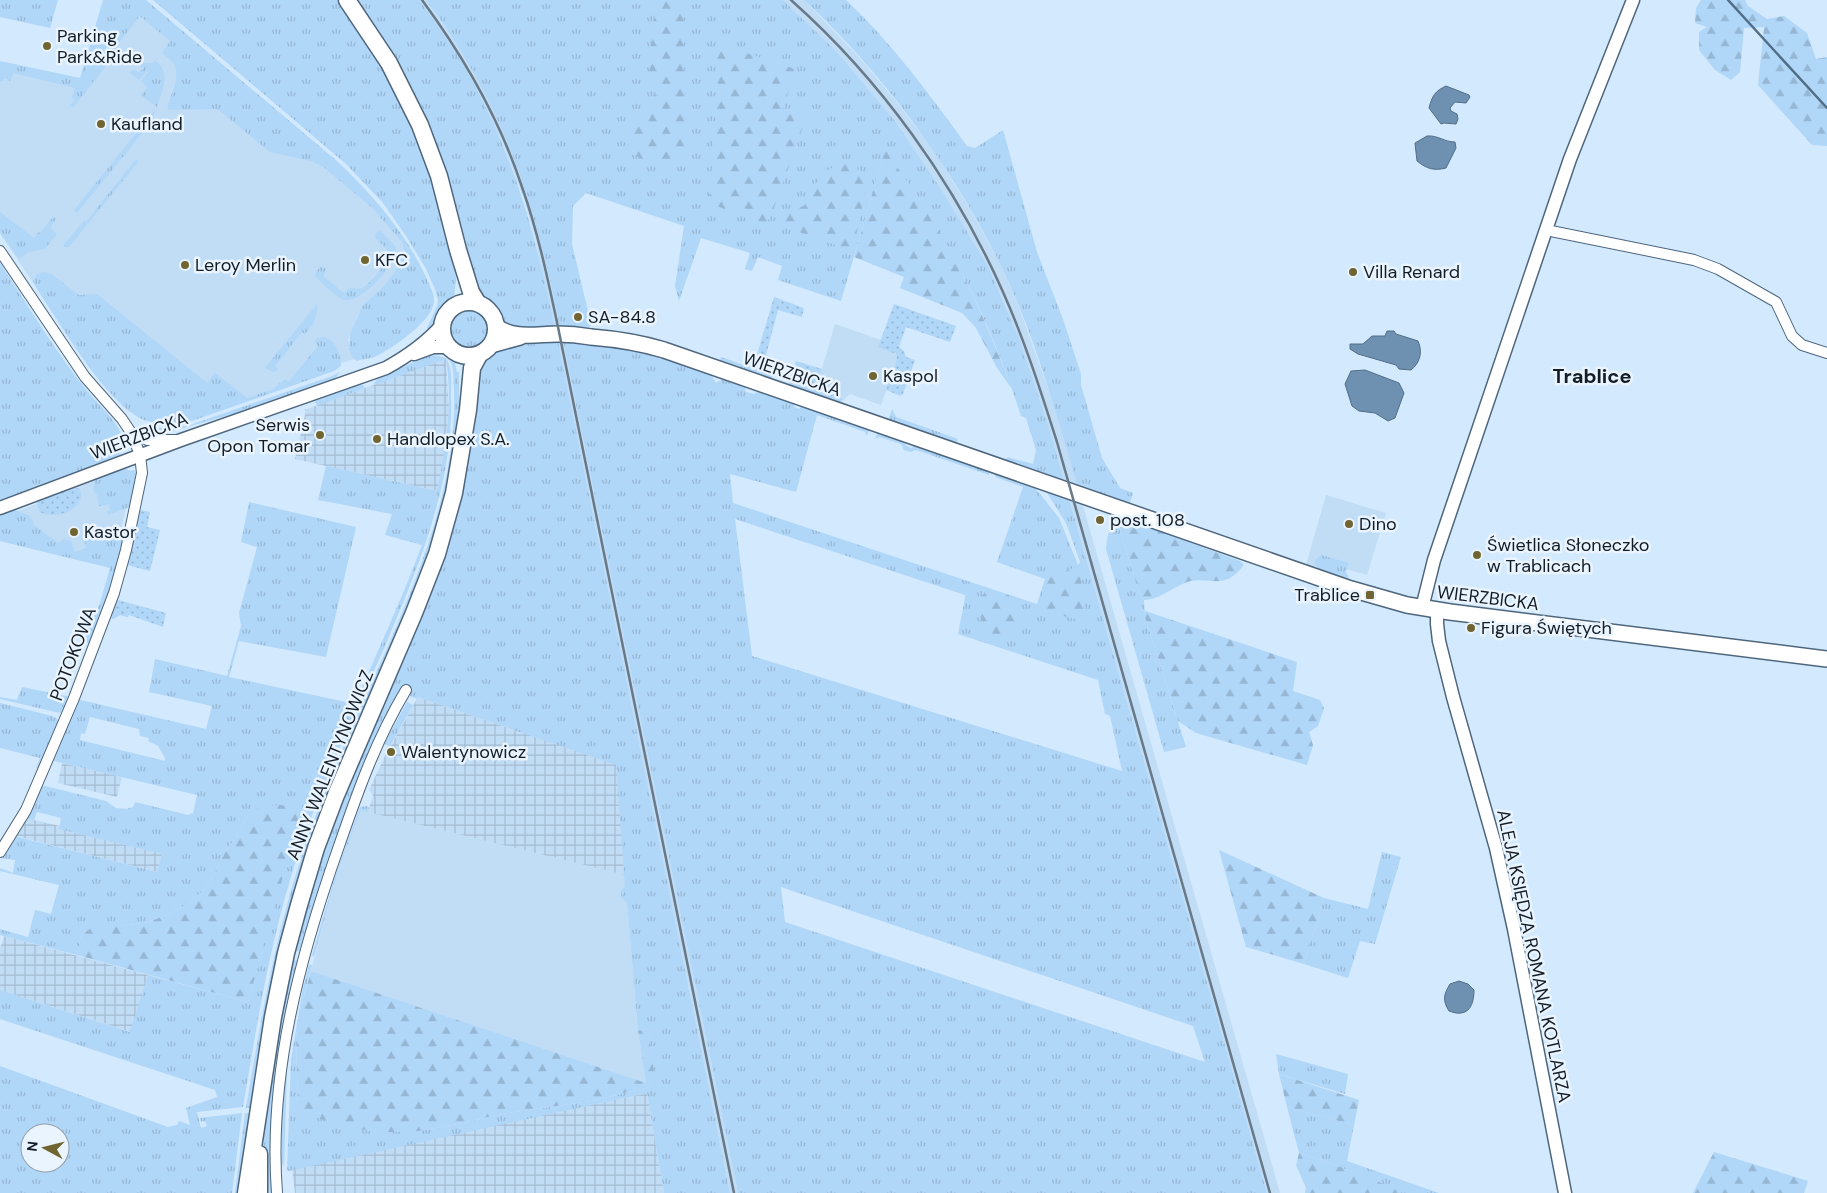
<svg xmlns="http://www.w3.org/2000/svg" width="1827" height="1193" font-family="'DM Sans',sans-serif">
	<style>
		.built { fill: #c1dcf5 }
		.industrial { fill: url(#industrial-grid) }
		.grass { fill: url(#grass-tufts); fill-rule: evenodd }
		.forest { fill: url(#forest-firs) }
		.garden { fill: url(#garden-dots) }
		.water { fill: #6e91b1; stroke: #526e87 }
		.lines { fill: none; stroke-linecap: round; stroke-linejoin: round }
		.stream { stroke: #526e87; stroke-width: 2.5 }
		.minor-casing { stroke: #4e667d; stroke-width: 12 }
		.tertiary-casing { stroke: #4e667d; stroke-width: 15 }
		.secondary-casing { stroke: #4e667d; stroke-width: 18 }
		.primary-casing { stroke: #4e667d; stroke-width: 19 }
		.minor { stroke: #fff; stroke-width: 10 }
		.tertiary { stroke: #fff; stroke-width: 12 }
		.secondary { stroke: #fff; stroke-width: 15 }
		.primary { stroke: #fff; stroke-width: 16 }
		.rail { stroke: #687987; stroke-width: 2.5 }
		.poi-dot { fill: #706431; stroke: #e9f4ff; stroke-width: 2 }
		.labels { text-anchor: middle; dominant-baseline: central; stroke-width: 5; stroke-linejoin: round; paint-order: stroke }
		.poi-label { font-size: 18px; fill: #121d26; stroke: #e9f4ff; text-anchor: start }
		.street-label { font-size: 18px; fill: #121d26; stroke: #e9f4ff }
		.quarter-label { font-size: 20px; font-weight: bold; fill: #121d26; stroke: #e9f4ff }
	</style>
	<defs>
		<pattern id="industrial-grid" width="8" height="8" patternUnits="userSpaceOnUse" patternTransform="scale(1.25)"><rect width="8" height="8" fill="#c1dcf5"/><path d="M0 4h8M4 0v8" fill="none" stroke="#a5bcd2"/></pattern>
		<pattern id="grass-tufts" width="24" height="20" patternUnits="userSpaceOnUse" patternTransform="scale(1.25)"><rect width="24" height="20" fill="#b0d6f8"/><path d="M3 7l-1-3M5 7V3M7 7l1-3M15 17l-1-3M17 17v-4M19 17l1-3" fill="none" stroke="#96b7d4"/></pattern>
		<pattern id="forest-firs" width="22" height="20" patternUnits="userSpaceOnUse" patternTransform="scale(1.25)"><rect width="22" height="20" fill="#b0d6f8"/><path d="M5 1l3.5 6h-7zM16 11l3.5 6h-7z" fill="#96b7d4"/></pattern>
		<pattern id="garden-dots" width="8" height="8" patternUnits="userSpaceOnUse" patternTransform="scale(1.25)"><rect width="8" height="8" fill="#b0d6f8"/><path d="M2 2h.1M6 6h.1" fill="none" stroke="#96b7d4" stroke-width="1.8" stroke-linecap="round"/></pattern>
	</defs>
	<rect width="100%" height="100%" fill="#d2e9fe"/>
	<g class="built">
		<path d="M110,0L188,38L167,107L213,103L323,167L372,208L402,242L405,254L402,262L383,287L363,305L350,334L348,340L352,357L355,359L341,363L340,359L321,337L317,338L318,346L289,381L283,379L273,389L247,398L127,410L94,374L0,233V67L84,86Z"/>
		<path d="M419,0H426L464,55L498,117L514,154L528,196L541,241L560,328H555L535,238L524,199L503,144L475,86L460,61Z"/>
		<path d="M783,0H804L857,55L895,100L932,148L970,209L1000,263L1015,296L1055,408L1280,1193H1267L1050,431L1007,309L988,266L941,189L895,121L836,51Z"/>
		<path d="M835,324L881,340L879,347L896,354L897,359L881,405L850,394L844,399L816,389Z"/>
		<path d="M558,341H563L738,1193H730Z"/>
		<path d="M125,469L131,471L134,470L113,568L0,541V518Z"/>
		<path d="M1326,495L1386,513L1367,575L1317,561L1314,568L1306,565Z"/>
		<path d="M361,810L625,875V886L623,898L627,903L638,1031L646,1083L311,971L338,871Z"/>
	</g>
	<g class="industrial">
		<path d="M446,359L449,409L445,453L437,491L295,459L306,411L304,410Z"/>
		<path d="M418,697L617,765L625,875L368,812L373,795L369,790L385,756Z"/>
		<path d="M62,763L122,777L117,797L58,783Z"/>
		<path d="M25,818L60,826V829L162,854L157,872L16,836Z"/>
		<path d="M4,936L148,975L131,1032L0,990V948Z"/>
		<path d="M647,1093L664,1193H295L292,1168Z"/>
	</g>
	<g class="grass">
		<path d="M0,0H58L50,28L0,17Z"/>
		<path d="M103,0H146L337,161C372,194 404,231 425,275C428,283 434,292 434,300C435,320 389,351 372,358C367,359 362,359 357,361L352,357L349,349L350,334L363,305L383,287L402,262L405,254L402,242L372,208L323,167L311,161L270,152L220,111L214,109L169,110L167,107C170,96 181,75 174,64C171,60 166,56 162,53L170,41L140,16L117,45L120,48L73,108L70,105L75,100L72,97L75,88L14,73L10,81L5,78L0,83V61L80,78Z"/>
		<path d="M153,0H339L365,37L393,84L429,164L454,261L456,279L454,297L446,306L436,325L429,333L427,328L437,306L438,300L435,289L425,267L406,236L383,203L346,164Z"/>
		<path d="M354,0H419C439,27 460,56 475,86C517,165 537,242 555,328L513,330L501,323L491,305L478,297L454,203Z"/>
		<path d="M426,0H783L836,51L895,121L941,189L988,266L1018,336L1050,431L1065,484L1008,463L1006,461L1007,457L1033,464L1036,450L1026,418L1021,416C1000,351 973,288 938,230C922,202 903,176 885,150L841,301L778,280L782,266L758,257L752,271L745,269L750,253L701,238L679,301L675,286L684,226L586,193L573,206L572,244L591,324L588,330L560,328C535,203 504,104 426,0Z"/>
		<path d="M804,0H846C892,43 930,95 967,146L975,148L1003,130L1037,252L1064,322L1081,374V385L1102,458L1120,488L1133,493L1129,506L1078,488C1059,423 1041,357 1014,294C969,190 888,77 804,0Z"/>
		<path d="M155,60C172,74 162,89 157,107L141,95L147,87L141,81L148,72L145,70V73L139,80L130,73L133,69L139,73L143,68L140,65L142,63H153Z"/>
		<path d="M155,110L153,120L77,213L74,210Z"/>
		<path d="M136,159L139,161L69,247H64V244L84,221L86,222Z"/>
		<path d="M0,212L34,238L38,232L40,233L53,217L56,219L50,228L56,233V235L45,249L29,252L19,259L0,233Z"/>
		<path d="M380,230L396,247C399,263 361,303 345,300C338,299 321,282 315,276L316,272L320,267L325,268L326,271L323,276L344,293L349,288C354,288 359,290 364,287C371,283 390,260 388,252C386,246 378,242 375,237L376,233Z"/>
		<path d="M0,263C30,308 60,360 95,400C106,412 123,428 124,445L119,452L120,455L0,501Z"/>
		<path d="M44,272L51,274L79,295L97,294L207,383L215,373L247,398L273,389L284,379L289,381L318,346L315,342L317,338C333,333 341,352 341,366L334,371L189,422C176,423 161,425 147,421C109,409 60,323 37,289L33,281L37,274Z"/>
		<path d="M316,305L318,307L314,323L305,334L302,332L275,366L278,370L273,372L265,368Z"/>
		<circle cx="469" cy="328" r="22"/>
		<path d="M558,341L730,1193H664L647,1093L289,1171L287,1170L291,1059L303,988L309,965H312L301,1007L296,1037L298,1108L413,1132L463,1123L501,1114L591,1101L649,1087L653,1072L648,1029L638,1031L627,903L621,897L622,889L625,886L616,765L418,697L417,699L410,696L411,693L402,688C354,769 331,862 301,951H296L293,944L338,804L407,644L481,362L494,351L517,342Z"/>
		<path d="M563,341C614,344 658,357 706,372L712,376L716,383C727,376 732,380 744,384L746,392L754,394L761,390L794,401V407L799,409L803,404L870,427L867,436L865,432L817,415L796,492L730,474L733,503L1037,604L1045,579L997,562L1023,487L995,477L996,471L1032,484L1059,518L1078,565L1080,562L1066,523L1044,488L1068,495L1267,1193H738ZM735,519L965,595L966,592L958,634L1098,680L1105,714L1110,716L1122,771L752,656ZM781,887L1193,1026L1205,1062L785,922Z"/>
		<path d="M444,352L454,360L457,372H459V411L455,451L452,473L432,551L337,776L253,1108H246C260,1024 274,942 300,861C324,785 359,712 391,639C425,559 457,477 454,389C453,375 456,356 438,353Z"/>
		<path d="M434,353L435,355L446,358C453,369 451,384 451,396C454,483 418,568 385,646C354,716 320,787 296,861C270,941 257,1024 243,1107L197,1112L201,1128L207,1126L205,1121L201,1122L200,1118L242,1113L232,1193H0V1066L168,1127L177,1125L179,1121L190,1125L186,1108L217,1097L215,1090L0,1019V990L130,1032L148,975L248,1002L301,809L248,814L236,838L226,849L213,876L202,892L184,906L167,915L148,922L122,926H94L81,935L77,955L0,935V929L28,937L35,910L51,914L59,885L0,871V868L13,873L15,860L1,858L14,836L157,872L162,854L59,829L61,818L37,812L34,820L25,818L41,785L106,801L116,808L126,809L133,807L135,802L188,815L193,813L197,795L50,760L76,699L206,729L212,706L149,692L155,659L227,676L241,626L239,613L257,547L241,542L249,502L356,527L326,657L239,641L229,677L355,704L404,591L422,545L385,535L392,514L318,500L326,466L437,491C446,448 453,403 446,359L375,385L374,383L378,378ZM90,717L139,729L140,736L149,738L148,741L158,746L165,758V761L80,740L81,733L85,734ZM30,1133H60V1163H30Z"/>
		<path d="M721,357L773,375L771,380L719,362Z"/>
		<path d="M340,372L334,380L274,403L190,426L157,437H153L139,432C156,426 173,429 190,425L332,376Z"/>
		<path d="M790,381L844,399L838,404L789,387Z"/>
		<path d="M359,385H363L365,388L317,406L315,401Z"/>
		<path d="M892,409L896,417L958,439L955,445L888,421Z"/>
		<path d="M879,430L906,440L905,445L912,448L915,443L990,469L989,475L916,450L911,452L904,450L901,444L879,437L875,439Z"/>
		<path d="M125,469L131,471L134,470L137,475L134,503L127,508L108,515L107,511H110L109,504L99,506L97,495L93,490L95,479Z"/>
		<path d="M13,509L30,516L34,525L58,543L65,538L66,541L70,539L75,552L86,548L84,541L103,535V532L122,529L126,532L114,576L89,643L84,642L100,603L110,568L0,541V514Z"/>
		<path d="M1118,514L1121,515L1119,526L1140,596L1144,600L1145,617L1186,747L1164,752L1106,549C1107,537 1110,524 1118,514Z"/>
		<path d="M1321,555L1349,563L1346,572L1349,578C1337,576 1323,574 1315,565V560Z"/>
		<path d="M22,687L71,697L64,711L60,713L0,699V697L17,700Z"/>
		<path d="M407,702L413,705L390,746L384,744Z"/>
		<path d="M0,703L52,716L56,718L60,724L41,769L36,768L40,758L0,748Z"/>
		<path d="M367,806L369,808L368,812L361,810L338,871L314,957L312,955L337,871L360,807Z"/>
		<path d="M1382,852L1401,857L1375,944L1360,941L1348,978L1304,964L1324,898L1368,909Z"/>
		<path d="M293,960L299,961L293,983L272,1193H263L264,1112L291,961Z"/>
		<path d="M1276,1054L1348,1074L1345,1094L1279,1074Z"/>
		<path d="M287,1068L284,1167L282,1162V1102Z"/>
		<path d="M1287,1107L1354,1125L1347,1161L1439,1193H1401V1191L1322,1160L1299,1153Z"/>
		<path d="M245,1113L251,1114L241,1193H235Z"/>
	</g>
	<g class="forest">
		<path d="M647,0H683L686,158C682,160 679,163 675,164C657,170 623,157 628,134C631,116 647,107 657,93L649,74L654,23L653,9Z"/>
		<path d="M1701,0H1745L1748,6L1767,19L1784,16L1807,33L1816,59L1827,57V146L1812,145L1758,85L1764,27L1744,28L1740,72L1731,80L1715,70L1699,50V32L1707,27L1695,23L1696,8Z"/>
		<path d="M716,43L795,69L783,110L807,116L771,216L765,224L709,203L718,86Z"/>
		<path d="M885,149C903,176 922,202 938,229C968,279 991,334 1012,389L997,368L976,328L962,313L900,288L904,277L854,257Z"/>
		<path d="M840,163C873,169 868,183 862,209C859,221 857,233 854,244L849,250L777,224L781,214L804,206C817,183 815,176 840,163Z"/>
		<path d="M1120,520H1128L1240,561L1244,565C1240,570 1235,575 1230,578C1217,585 1204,578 1191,581C1174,585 1161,600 1144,600L1140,596L1119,526Z"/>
		<path d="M1078,566C1081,583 1088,603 1081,620C1069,618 1047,613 1041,602L1046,579Z"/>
		<path d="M988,590C1002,591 1011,595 1019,607L1017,623L1008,637L991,641L980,637C981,630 982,623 981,616C981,602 976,600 988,590Z"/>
		<path d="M1145,611L1297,662L1293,691L1320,700L1324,708L1318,726L1309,732L1313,745L1307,765L1196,733L1178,721L1145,617Z"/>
		<path d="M281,805L302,809L248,1002L77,955L81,935L94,926H122L148,922L167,915L184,906L202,892L213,876L226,849L236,838L248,814L262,806Z"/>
		<path d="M1219,850L1324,898L1304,964L1246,947Z"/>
		<path d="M311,971L646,1083L638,1031L648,1029L654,1072L649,1087L591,1101L501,1114L463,1123L413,1132H373L320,1119L298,1108L296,1037L301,1007Z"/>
		<path d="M1279,1074L1359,1100L1354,1125L1287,1107Z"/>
		<path d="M1714,1152L1808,1181L1804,1193H1693Z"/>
		<path d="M1299,1153L1322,1160L1402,1191L1401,1193H1305L1306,1188L1296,1165Z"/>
	</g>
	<g class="garden">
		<path d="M774,297L804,308L802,317L778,310L766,355L773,358L768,373L753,368Z"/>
		<path d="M894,304L956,326L950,342L906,327L899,347L904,351L906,357L915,360L903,394L901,396L886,390L897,359L896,354L878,347Z"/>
		<path d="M796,361L822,369L816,389L790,381Z"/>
		<path d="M74,487L80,489C87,509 55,521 40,512L37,504L38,501Z"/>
		<path d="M140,510L150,512L147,527L160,530L150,571L127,565Z"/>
		<path d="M118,600L166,613L163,627L129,615L127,617L120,615L113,619L109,618Z"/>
	</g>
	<g class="water">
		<path d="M1446,86L1469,95L1470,97L1466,103L1455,102L1450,108L1451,111L1457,114L1458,119L1456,124L1444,123L1441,124L1429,108C1432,96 1435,91 1446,86Z"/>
		<path d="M1427,136C1438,135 1444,142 1455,142L1456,148L1446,168C1434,171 1427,169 1417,161L1415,143Z"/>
		<path d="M1387,331H1394L1396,334L1418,341C1423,352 1420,363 1411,370L1399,369L1396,365L1358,354L1350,349V344H1363L1372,336H1385Z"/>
		<path d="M1365,370L1399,383L1404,393L1395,418L1388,421L1375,413L1359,411L1352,406L1345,384L1351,371Z"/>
		<path d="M1459,981L1468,984L1474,990C1474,999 1472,1012 1461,1013C1458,1014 1452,1012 1449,1011C1442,1000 1444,994 1450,984Z"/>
	</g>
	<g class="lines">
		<path class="stream" d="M1728,0L1827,108"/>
		<g class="minor-casing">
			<g id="minor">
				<path d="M1546,230L1694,260L1718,269L1776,302L1792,336L1802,345L1827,353"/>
				<path d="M0,251L85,377L122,419L132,434L140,455L142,473L126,550L114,593L74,698L26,810L0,852"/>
				<path d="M132,434L148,440H175"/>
				<path d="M277,1193C268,1075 300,956 339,846C358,791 376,740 406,690"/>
			</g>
		</g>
		<g class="tertiary-casing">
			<g id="tertiary">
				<path d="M414,354L433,347H448"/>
				<path d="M0,508L181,440L386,368C406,357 427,342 442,325"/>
				<path d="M1422,608L1434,560L1570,159L1633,0"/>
				<path d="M1437,610V624L1439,641L1453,697L1496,848L1514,929L1565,1193"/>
			</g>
		</g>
		<g class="secondary-casing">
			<g id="secondary">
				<path d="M496,326C513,340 537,334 557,334C568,334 580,335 591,337C616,339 641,343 664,350L1351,589L1407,605L1450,612L1827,659"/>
				<path d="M491,345L520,337"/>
			</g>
		</g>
		<g class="primary-casing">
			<g id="primary">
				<path d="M347,0L389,63L420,125L439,176L458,250L471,292L477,302"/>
				<circle cx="469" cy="329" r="27"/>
				<path d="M246,1193L273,1017L286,953L299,905L316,848L336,795L414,613L437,554L454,493L468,410L472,368L479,355"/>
				<path d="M259,1193V1154"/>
			</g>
		</g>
		<use href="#minor" class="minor"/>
		<use href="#tertiary" class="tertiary"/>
		<use href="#secondary" class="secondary"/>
		<use href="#primary" class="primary"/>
		<g class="rail">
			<path d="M422,0C464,57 500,120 522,187C538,232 548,280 558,327L734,1193"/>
			<path d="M791,0C881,80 954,182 1003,292C1025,341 1041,392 1057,442L1270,1193"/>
		</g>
	</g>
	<g class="poi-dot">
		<circle cx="47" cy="46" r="5"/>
		<circle cx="101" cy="124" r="5"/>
		<circle cx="365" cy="260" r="5"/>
		<circle cx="185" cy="265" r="5"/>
		<circle cx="1353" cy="272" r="5"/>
		<circle cx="578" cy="317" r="5"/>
		<circle cx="873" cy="376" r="5"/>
		<circle cx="320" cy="435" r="5"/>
		<circle cx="377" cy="439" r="5"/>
		<circle cx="1100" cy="520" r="5"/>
		<circle cx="1349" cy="524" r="5"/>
		<circle cx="74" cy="532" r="5"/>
		<circle cx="1477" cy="555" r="5"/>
		<rect x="1365" y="590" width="10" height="10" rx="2.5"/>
		<circle cx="1471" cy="628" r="5"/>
		<circle cx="391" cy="752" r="5"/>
	</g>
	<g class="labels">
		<g class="poi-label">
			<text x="57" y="36">Parking<tspan x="57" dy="21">Park&amp;Ride</tspan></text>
			<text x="111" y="124">Kaufland</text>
			<text x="375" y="260">KFC</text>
			<text x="195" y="265">Leroy Merlin</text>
			<text x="1363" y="272">Villa Renard</text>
			<text x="588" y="317">SA-84.8</text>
			<text x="883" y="376">Kaspol</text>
			<text x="310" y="425" text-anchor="end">Serwis<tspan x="310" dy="21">Opon Tomar</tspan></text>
			<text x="387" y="439">Handlopex S.A.</text>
			<text x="1110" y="520">post. 108</text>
			<text x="1359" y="524">Dino</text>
			<text x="84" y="532">Kastor</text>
			<text x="1487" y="545">Świetlica Słoneczko<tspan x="1487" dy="21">w Trablicach</tspan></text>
			<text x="1360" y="595" text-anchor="end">Trablice</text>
			<text x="1481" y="628">Figura Świętych</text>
			<text x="401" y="752">Walentynowicz</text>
		</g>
		<g class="street-label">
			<text transform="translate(792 374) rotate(19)">WIERZBICKA</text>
			<text transform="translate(139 436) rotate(-21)">WIERZBICKA</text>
			<text transform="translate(1488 598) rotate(7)">WIERZBICKA</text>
			<text transform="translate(73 654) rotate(-69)">POTOKOWA</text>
			<text transform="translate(330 765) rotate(-68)">ANNY WALENTYNOWICZ</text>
			<text transform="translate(1534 956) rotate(78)">ALEJA KSIĘDZA ROMANA KOTLARZA</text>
		</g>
		<g class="quarter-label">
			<text x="1592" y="376">Trablice</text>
		</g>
	</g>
	<g transform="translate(45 1148) rotate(277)"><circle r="24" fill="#e9f4ff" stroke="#939ea8"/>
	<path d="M0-4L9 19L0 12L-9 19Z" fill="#706431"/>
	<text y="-8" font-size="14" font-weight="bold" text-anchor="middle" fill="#121d26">N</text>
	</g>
</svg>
